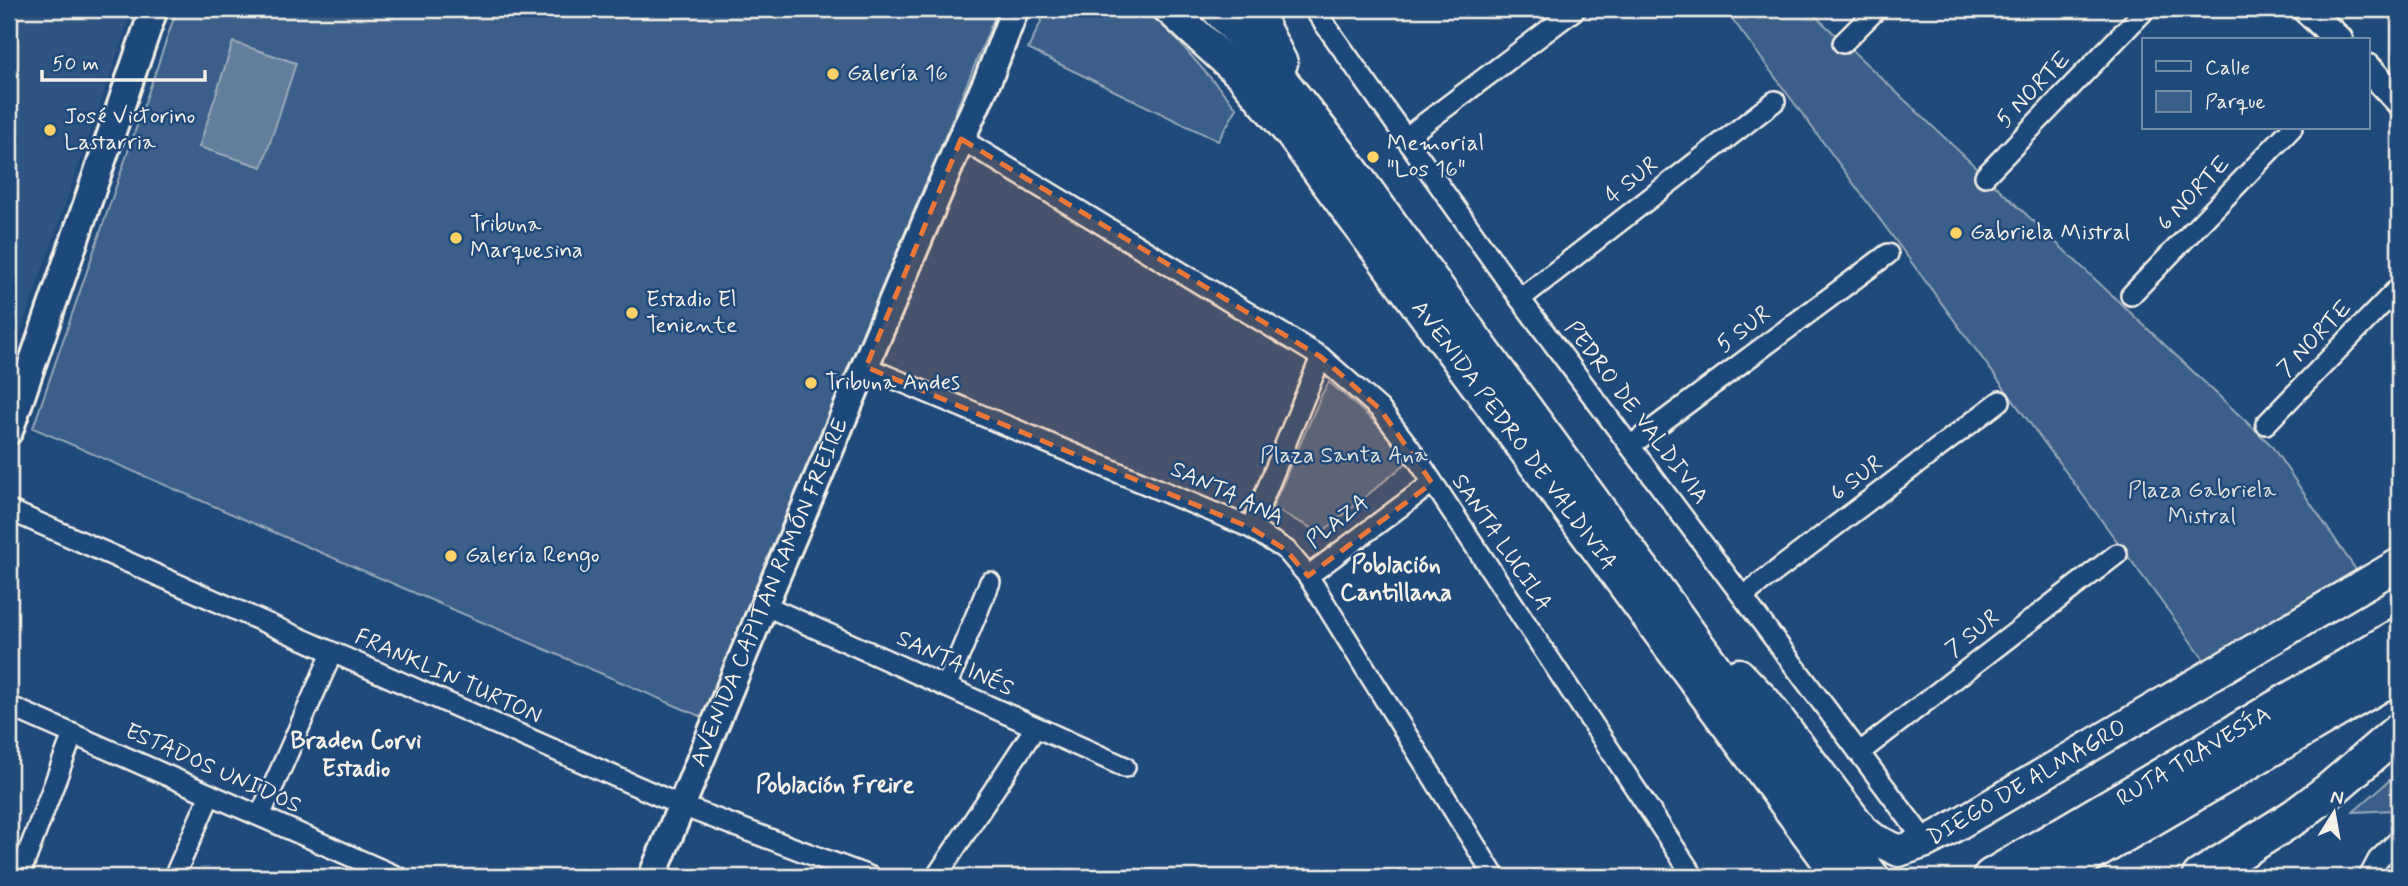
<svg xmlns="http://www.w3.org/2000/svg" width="2408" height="886" font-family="Mynerve,sans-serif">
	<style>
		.built { fill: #2d5581 }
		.green { fill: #3a5f88; stroke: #97a8b8; stroke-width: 2 }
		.water { fill: #627e9d; stroke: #9cacbb; stroke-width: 2 }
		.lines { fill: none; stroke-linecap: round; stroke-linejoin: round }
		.street-casing { stroke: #f4f1e8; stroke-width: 24 }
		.secondary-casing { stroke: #f4f1e8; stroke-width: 32 }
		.primary-casing { stroke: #f4f1e8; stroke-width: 35 }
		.highway-casing { stroke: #f4f1e8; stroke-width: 40 }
		.street { stroke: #1f4a7a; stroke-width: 19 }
		.secondary { stroke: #1f4a7a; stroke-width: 26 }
		.primary { stroke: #1f4a7a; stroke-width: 30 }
		.highway { stroke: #1f4a7a; stroke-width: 35 }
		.marked { fill: #ea7738; fill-opacity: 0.2; stroke: #ea7738; stroke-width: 5; stroke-dasharray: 14 9; stroke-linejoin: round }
		.poi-dot { fill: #ffd166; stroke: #1f4a7a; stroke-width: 2.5 }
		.labels { text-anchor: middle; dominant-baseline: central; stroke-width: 5; stroke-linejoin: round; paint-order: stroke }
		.poi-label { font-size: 23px; fill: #f4f1e8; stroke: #1f4a7a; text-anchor: start }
		.street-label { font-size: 23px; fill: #f4f1e8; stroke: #1f4a7a }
		.park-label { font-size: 23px; fill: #e1e2de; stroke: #1f4a7a }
		.neighbourhood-label { font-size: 24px; font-weight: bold; fill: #f4f1e8; stroke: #1f4a7a }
	</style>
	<rect width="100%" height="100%" fill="#1f4a7a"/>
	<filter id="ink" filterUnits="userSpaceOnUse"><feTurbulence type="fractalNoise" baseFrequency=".0143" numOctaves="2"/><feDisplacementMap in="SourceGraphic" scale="14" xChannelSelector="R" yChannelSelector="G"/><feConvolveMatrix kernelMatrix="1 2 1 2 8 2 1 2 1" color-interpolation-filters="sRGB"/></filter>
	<g filter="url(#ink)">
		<path class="built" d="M9,9H133L9,365Z"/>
		<g class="green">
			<path d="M177,9H998L704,718L33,428Z"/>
			<path d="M1047,9H1137L1165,26L1237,108L1218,141L1028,49Z"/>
			<path d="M1725,9H1808L2271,445L2360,576L2208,665Z"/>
			<path d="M1329,382C1358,407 1386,430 1410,460L1321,533L1272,508L1322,394Z"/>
			<path d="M2399,772V806L2394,810L2353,812Z"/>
		</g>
		<path class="water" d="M233,42L296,63L262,167L199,147Z"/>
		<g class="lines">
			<g class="street-casing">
				<g id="street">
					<path d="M1314,9L1520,299L1926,842"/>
					<path d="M1843,43L1877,9"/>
					<path d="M1405,138L1576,9"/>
					<path d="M961,139L1321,357L1380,409L1410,448L1694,877"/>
					<path d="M1985,176L2146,9"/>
					<path d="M2131,295L2292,128"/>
					<path d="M1520,299L1775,101"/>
					<path d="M866,367L1251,528L1286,550L1308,576L1495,877"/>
					<path d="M2266,424L2399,287"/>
					<path d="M1630,446L1888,254"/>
					<path d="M9,510L682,806L871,877"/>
					<path d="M1251,528L1321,357"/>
					<path d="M1308,576L1432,483"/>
					<path d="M1743,596L2000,401"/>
					<path d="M764,605L1125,767"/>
					<path d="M946,687L990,582"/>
					<path d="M9,706L398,877"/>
					<path d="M1859,753L2117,554"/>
					<path d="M260,816L332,653"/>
					<path d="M19,877L73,734"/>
					<path d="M174,877L210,795"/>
					<path d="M936,877L1035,728"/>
					<path d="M2369,877L2378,860L2399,840"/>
				</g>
			</g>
			<g class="secondary-casing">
				<g id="secondary">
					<path d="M2306,9L2339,40"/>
					<path d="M2368,68L2399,101"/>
					<path d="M9,431L154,9"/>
					<path id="s1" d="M652,877L764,605L961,139L989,77L1015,9"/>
				</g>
			</g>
			<g class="primary-casing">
				<g id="primary">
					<path id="s2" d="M1169,9L1241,75L1292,136L1839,877"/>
					<path d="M1216,9L1272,67L1340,152L1762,731L1874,877"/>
					<path d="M1255,9L1282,63"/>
					<path id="s3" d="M1739,674L1766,702L1863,830L1874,839L1899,851L1926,842L1943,833L2399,564"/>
				</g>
			</g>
			<g class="highway-casing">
				<g id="highway">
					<path id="s4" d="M1991,877L2399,636"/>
					<path d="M2051,877L2399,673"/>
					<path d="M2200,877L2296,816L2329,791L2399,731"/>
				</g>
			</g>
			<use href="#street" class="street"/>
			<use href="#secondary" class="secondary"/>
			<use href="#primary" class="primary"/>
			<use href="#highway" class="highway"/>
		</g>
	</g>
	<path class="marked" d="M961,139L1321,357L1380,409L1432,483L1308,576L1286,550L1251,528L866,367Z"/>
	<g class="poi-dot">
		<circle cx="833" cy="74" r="7"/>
		<circle cx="50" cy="130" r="7"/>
		<circle cx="1373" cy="157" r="7"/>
		<circle cx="1956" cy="233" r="7"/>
		<circle cx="456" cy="238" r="7"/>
		<circle cx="632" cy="313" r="7"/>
		<circle cx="811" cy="383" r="7"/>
		<circle cx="451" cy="556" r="7"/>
	</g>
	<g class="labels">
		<g class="poi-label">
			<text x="847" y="74">Galería 16</text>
			<text x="64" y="117">José Victorino<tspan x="64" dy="26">Lastarria</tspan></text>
			<text x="1387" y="144">Memorial<tspan x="1387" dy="26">"Los 16"</tspan></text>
			<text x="470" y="225">Tribuna<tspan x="470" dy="26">Marquesina</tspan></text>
			<text x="1970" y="233">Gabriela Mistral</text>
			<text x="646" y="300">Estadio El<tspan x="646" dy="26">Teniente</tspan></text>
			<text x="825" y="383">Tribuna Andes</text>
			<text x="465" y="556">Galería Rengo</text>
		</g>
		<g class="street-label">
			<text transform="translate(2034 90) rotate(-46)">5 NORTE</text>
			<text transform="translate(1632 181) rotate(-38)">4 SUR</text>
			<text transform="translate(2194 194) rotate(-46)">6 NORTE</text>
			<text transform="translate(1744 330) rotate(-37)">5 SUR</text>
			<text transform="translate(2315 339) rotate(-46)">7 NORTE</text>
			<text transform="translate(1636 413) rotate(53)">PEDRO DE VALDIVIA</text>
			<text stroke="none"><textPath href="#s2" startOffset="550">AVENIDA PEDRO DE VALDIVIA</textPath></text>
			<text transform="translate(1857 479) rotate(-37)">6 SUR</text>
			<text transform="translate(1227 494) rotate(25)">SANTA ANA</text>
			<text transform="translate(1338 522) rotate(-38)">PLAZA</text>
			<text transform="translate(1501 543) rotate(56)">SANTA LUCILA</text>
			<text stroke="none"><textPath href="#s1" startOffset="308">AVENIDA CAPITÁN RAMÓN FREIRE</textPath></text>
			<text transform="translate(1973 634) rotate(-38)">7 SUR</text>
			<text transform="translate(955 664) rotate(25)">SANTA INÉS</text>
			<text transform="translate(448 677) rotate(24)">FRANKLIN TURTON</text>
			<text stroke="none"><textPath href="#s4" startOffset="236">RUTA TRAVESÍA</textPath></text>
			<text transform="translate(213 769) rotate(24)">ESTADOS UNIDOS</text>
			<text stroke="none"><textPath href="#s3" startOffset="387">DIEGO DE ALMAGRO</textPath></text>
		</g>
		<g class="park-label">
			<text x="1344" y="456">Plaza Santa Ana</text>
			<text x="2202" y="491">Plaza Gabriela<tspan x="2202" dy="26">Mistral</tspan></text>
		</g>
		<g class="neighbourhood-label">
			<text x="1396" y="565">Población<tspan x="1396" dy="28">Cantillana</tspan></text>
			<text x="356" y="741">Braden Corvi<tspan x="356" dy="28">Estadio</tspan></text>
			<text x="835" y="785">Población Freire</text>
		</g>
	</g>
	<rect width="2408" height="886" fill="none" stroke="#1f4a7a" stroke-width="35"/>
	<rect x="18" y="18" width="2373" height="851" fill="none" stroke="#f4f1e8" stroke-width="2.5" filter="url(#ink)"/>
	<rect x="2142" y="38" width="228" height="91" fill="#1f4a7a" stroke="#748da6" stroke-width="2"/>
	<rect x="2156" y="61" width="35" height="10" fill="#1f4a7a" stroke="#748da6" stroke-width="2"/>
	<text x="2205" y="74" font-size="21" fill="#f4f1e8">Calle</text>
	<rect x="2156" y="91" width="35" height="21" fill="#3a5f88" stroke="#748da6" stroke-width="2"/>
	<text x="2205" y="108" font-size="21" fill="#f4f1e8">Parque</text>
	<g transform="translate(2334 813) rotate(11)" stroke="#1f4a7a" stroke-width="5" paint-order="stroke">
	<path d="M0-5L12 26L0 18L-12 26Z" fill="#f4f1e8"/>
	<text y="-10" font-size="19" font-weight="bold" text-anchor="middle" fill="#f4f1e8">N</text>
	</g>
	<path d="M42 70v10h163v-10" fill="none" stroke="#f4f1e8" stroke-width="3.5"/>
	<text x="52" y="70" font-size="21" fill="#f4f1e8" stroke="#1f4a7a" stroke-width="5" paint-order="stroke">50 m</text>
</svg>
